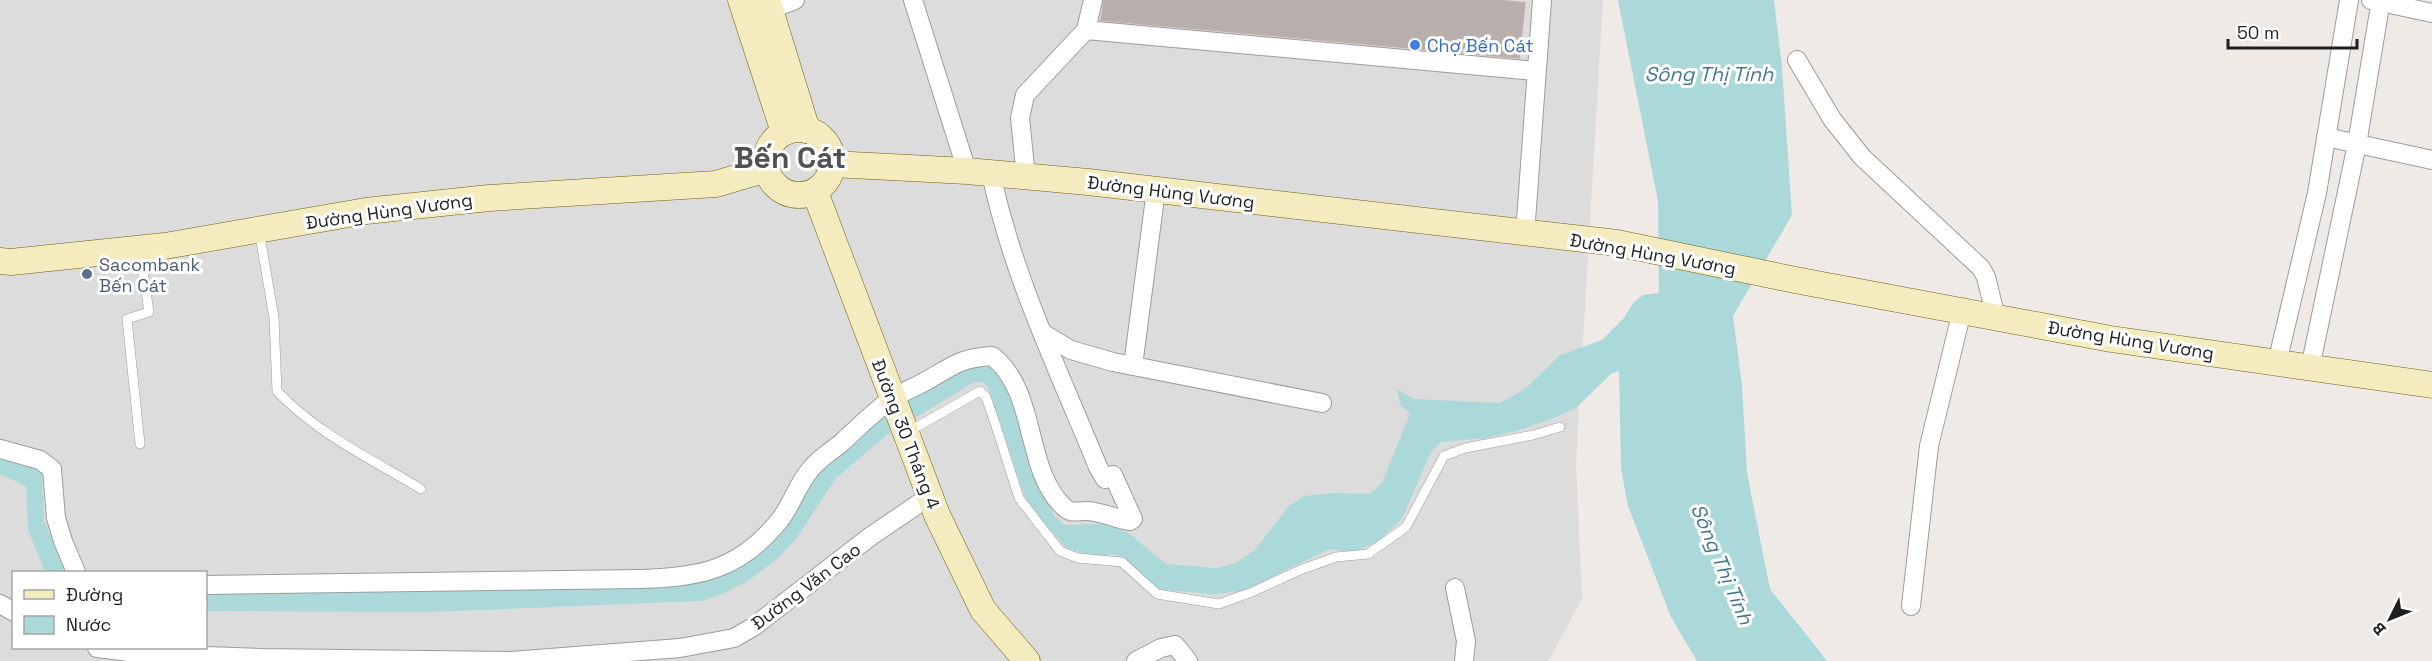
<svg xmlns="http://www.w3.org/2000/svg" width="2432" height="661" font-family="'Space Grotesk',sans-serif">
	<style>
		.residential { fill: #dddcdd; fill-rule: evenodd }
		.water { fill: #abd9d9 }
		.building { fill: #b8afac; stroke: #c0aeaa; stroke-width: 1.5 }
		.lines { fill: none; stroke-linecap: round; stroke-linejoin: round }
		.lane-casing { stroke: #9c9c9c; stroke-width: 10 }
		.street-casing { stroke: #9c9c9c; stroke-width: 20 }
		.secondary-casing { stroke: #6e620e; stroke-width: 27 }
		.lane { stroke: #fff; stroke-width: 9 }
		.street { stroke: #fff; stroke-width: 18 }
		.secondary { stroke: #f4ebbf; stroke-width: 26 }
		.shop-dot { fill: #3f7fe0; stroke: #fff; stroke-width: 2 }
		.service-dot { fill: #5c6f8a; stroke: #fff; stroke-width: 2 }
		.labels { text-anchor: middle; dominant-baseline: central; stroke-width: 6; stroke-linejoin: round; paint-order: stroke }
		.shop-label { font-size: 18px; fill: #366cbe; stroke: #fff; text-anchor: start }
		.street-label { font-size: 18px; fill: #1f1f1f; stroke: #fff }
		.service-label { font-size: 18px; fill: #4e5e75; stroke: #fff; text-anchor: start }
		.water-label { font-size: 20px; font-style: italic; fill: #467789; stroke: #fff }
		.town-label { font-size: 30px; font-weight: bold; fill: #525252; stroke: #fff }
	</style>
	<rect width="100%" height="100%" fill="#efeae6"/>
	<path class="residential" d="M0,0H1603L1576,462L1582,599L1548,661H0ZM14,572H206V648H14Z"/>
	<g class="water">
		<path d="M1618,0H1774L1782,67L1792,215L1733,316L1742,385L1747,473L1770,589L1827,661H1697L1671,617L1628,506L1621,469L1619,371L1612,373L1576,408L1554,418L1520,430L1485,438L1441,442L1431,452L1402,519L1379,541L1354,552L1329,549L1241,592L1209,594L1156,589L1115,554L1096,556L1067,549L1045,524L1025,497L988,387L982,382H974L887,435L836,478L796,539L776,560L745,583L722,594L701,601L427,612L206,611V588L720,571L808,480L871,421L960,367L988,364L1008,386L1054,516L1065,525L1102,524L1127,532L1166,564L1216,568L1236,563L1255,550L1288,507L1304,496L1335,493L1370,494L1382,483L1410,414L1400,404L1397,389L1414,399L1500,403L1525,389L1560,355L1602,340L1623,319L1634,302L1643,295L1659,293L1658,201Z"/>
		<path d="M0,459L38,470L42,474L44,521L67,572H45L28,530L26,486L0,474Z"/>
	</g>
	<path class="building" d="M1104,0H1497L1525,3L1519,58L1101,20Z"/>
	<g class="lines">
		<g class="lane-casing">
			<g id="lane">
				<path d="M259,230L274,318L277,391C316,433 373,460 421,489"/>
				<path d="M908,432L980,391L986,397L997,429L1019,498L1060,551L1078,558L1122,562L1157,594L1219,604L1252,592L1300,570L1336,557L1368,554L1406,527L1444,456L1465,448L1533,435L1560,427"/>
				<path d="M140,444L127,319L149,312L140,251"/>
			</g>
		</g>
		<g class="street-casing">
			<g id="street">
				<path d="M913,0L967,171"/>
				<path d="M2371,0L2432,13"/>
				<path d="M770,10L795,0"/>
				<path d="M1086,30L1536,71"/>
				<path d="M1797,60L1832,119L1862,157L1981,268L1986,277L1996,318"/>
				<path d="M2326,137L2432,160"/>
				<path d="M1026,177L1020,118L1025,95L1086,30L1093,0"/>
				<path d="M1525,234L1542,0"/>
				<path d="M1044,334L1071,350L1113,362L1322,403"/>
				<path d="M2277,363L2317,193L2349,0"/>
				<path d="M1133,366L1156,190"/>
				<path d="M2310,368L2357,144L2381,0"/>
				<path d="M0,449L40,460L52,469L56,518L63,541L76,572"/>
				<path d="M206,585L641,579C701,577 739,570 779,521C792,505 797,485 810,470C818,459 831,452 841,443C858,428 874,411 893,398C903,392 915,387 926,381C953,366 959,358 992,356C1038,391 1024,471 1064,507C1071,514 1077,511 1086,511C1101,511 1115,519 1130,521L1133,519L1113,475L1105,479L1098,467C1059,371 1012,275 991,173"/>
				<path d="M1455,588L1466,641L1464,661"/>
				<path d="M0,604L14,612"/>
				<path d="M1911,606L1929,446L1962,311"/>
				<path d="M97,648L145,654L262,658L511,661L680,648L734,638L753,627L871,536L930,496"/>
				<path d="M1136,661L1161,648L1175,645L1188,661"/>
			</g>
		</g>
		<g class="secondary-casing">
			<g id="secondary">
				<path d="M741,0L784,132"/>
				<path d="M767,0L807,130"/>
				<circle cx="799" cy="162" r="33"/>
				<path d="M832,164L967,171L1088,182L1617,243L1795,280L2111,339L2432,385"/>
				<path d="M815,192L937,515L983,610L1027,661"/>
				<path d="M0,261L11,262L165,246L366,211L489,198L716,184L766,169"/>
			</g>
		</g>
		<use href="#lane" class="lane"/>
		<use href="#street" class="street"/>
		<use href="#secondary" class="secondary"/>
	</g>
	<circle class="shop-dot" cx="1415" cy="45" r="6"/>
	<circle class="service-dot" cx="87" cy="274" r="6"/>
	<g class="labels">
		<g class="shop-label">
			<text x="1427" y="45">Chợ Bến Cát</text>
		</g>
		<g class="street-label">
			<text transform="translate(1171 192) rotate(7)">Đường Hùng Vương</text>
			<text transform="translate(389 211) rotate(-8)">Đường Hùng Vương</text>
			<text transform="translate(1653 254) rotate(10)">Đường Hùng Vương</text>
			<text transform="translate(2131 340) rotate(9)">Đường Hùng Vương</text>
			<text transform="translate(906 434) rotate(69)">Đường 30 Tháng 4</text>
			<text transform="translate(806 586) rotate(-37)">Đường Văn Cao</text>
		</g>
		<g class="service-label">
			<text x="99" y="264">Sacombank<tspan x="99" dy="21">Bến Cát</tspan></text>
		</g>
		<g class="water-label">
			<text x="1709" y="74">Sông Thị Tính</text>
			<text transform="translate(1722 564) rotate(67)">Sông Thị Tính</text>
		</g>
		<g class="town-label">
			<text x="790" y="157">Bến Cát</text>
		</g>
	</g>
	<rect x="12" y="571" width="195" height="78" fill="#ffffff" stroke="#a5a5a5" stroke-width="1.5"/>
	<rect x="24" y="590" width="30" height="9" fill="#f4ebbf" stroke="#a5a5a5" stroke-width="1.5"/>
	<text x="66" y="601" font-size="18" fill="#1f1f1f">Đường</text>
	<rect x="24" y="616" width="30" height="18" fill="#abd9d9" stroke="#a5a5a5" stroke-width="1.5"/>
	<text x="66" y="631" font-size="18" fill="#1f1f1f">Nước</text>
	<g transform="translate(2390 619) rotate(227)" stroke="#ffffff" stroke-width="4.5" paint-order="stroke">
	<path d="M0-4.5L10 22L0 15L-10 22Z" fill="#1f1f1f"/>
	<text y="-9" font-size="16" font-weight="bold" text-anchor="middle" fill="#1f1f1f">B</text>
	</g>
	<path d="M2228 39v9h129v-9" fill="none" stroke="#1f1f1f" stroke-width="3"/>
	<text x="2237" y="39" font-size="18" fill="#1f1f1f" stroke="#ffffff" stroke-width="4.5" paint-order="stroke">50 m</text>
</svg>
